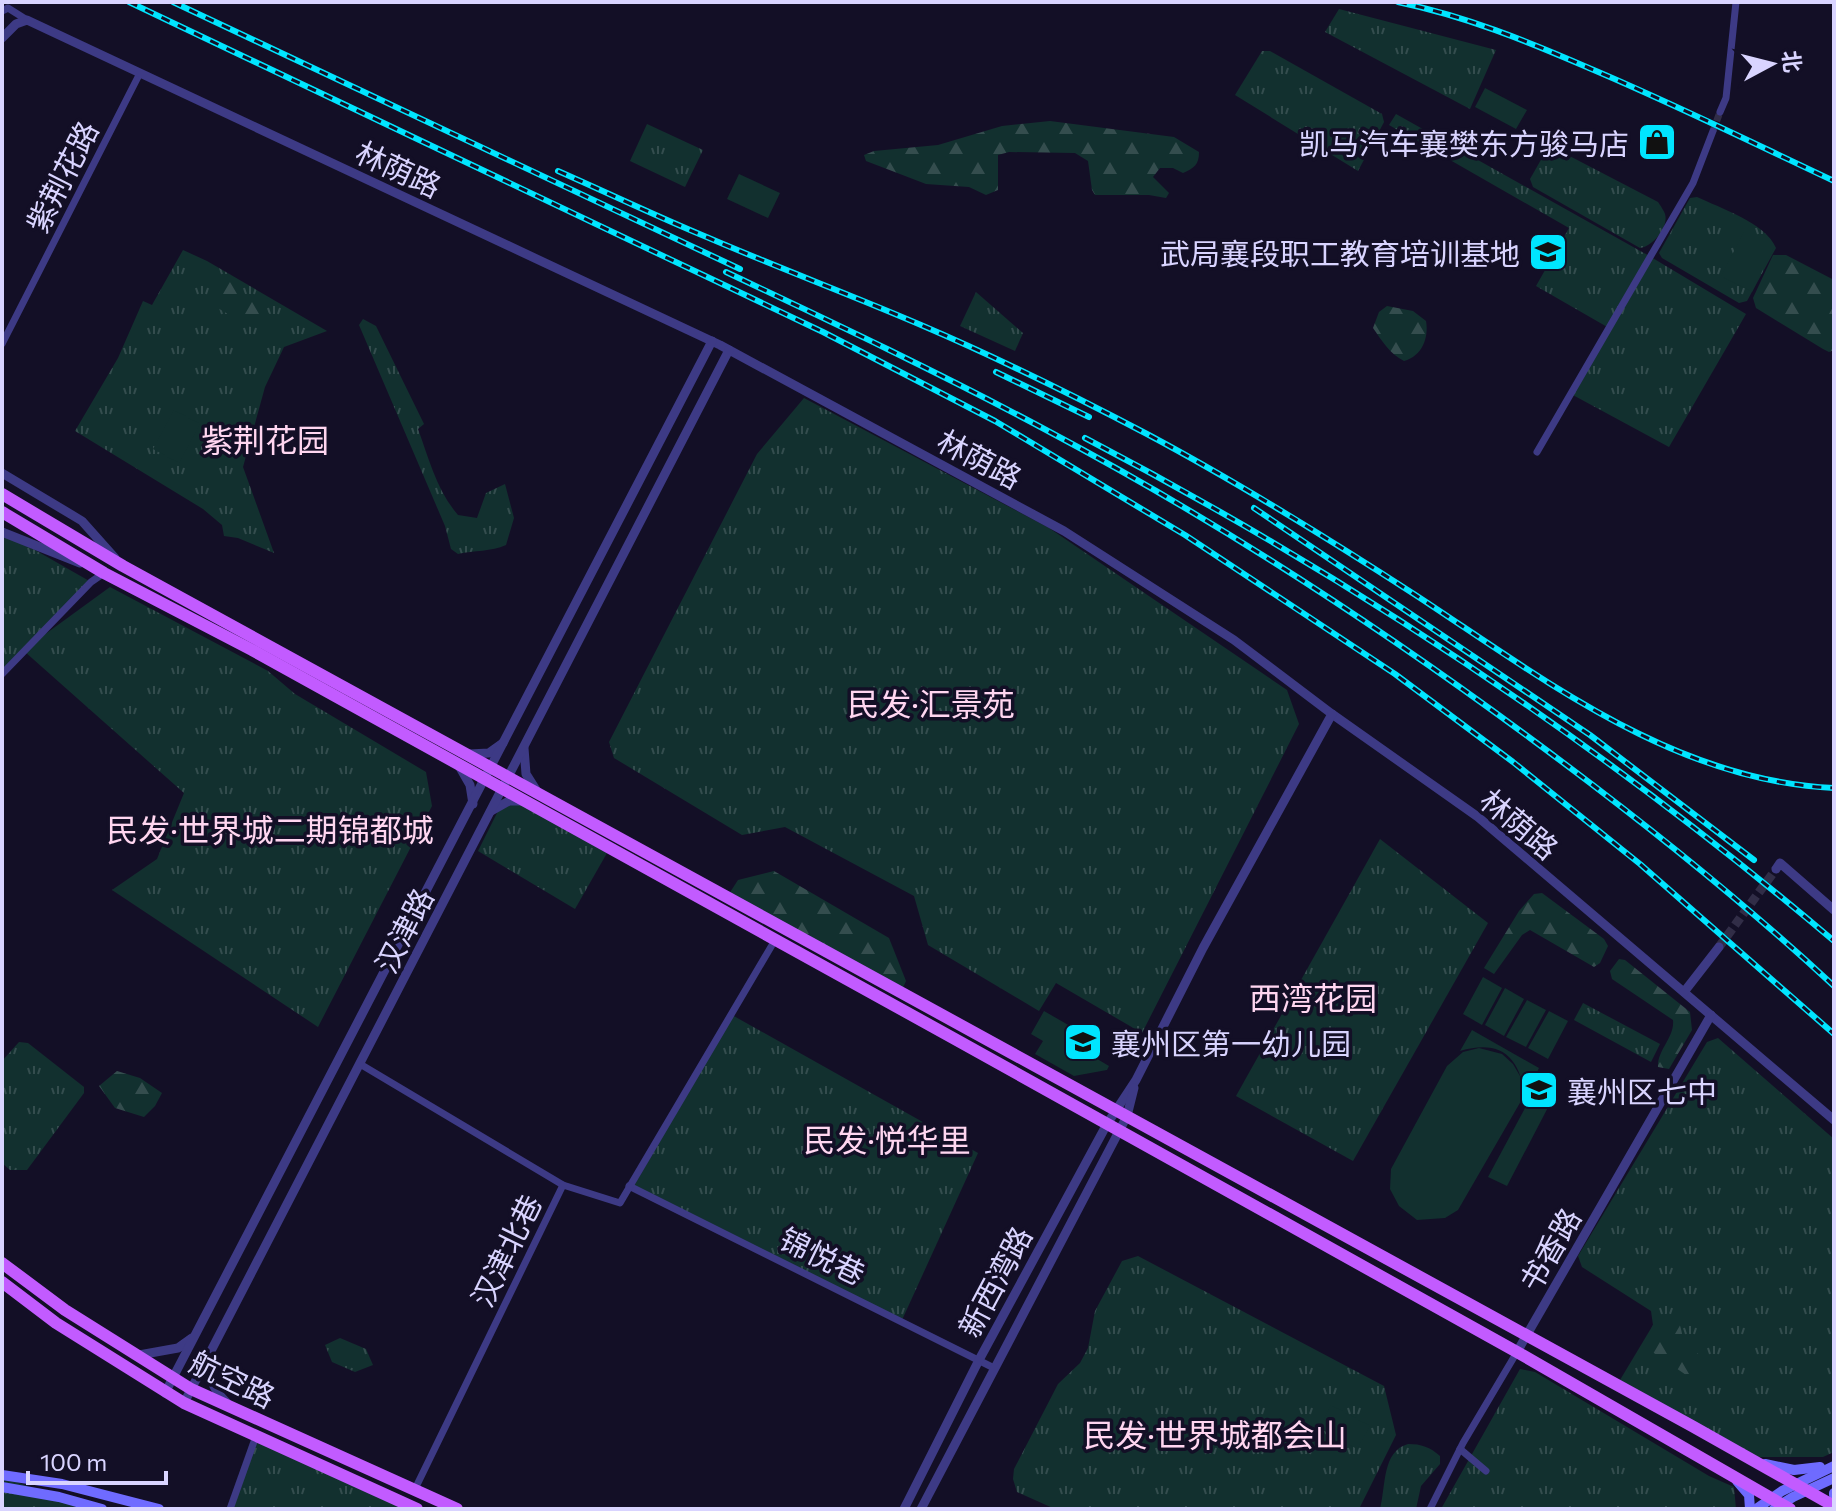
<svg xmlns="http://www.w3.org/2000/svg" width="1836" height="1511" font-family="Commissioner,'Noto Sans SC',sans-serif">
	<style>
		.grass { fill: url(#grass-tufts) }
		.forest { fill: url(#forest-firs) }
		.garden { fill: #12302f }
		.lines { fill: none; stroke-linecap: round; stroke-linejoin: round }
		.minor-tunnel { stroke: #312d47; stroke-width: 7; stroke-dasharray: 7 3.5; stroke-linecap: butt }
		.tertiary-tunnel { stroke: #312d47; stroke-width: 9; stroke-dasharray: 9 4.5; stroke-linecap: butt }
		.minor { stroke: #3d3a85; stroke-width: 7 }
		.tertiary { stroke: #3d3a85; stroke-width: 9 }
		.secondary { stroke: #6f6bff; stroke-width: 10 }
		.primary { stroke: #c25bff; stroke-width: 12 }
		.rail-casing { stroke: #00e5ff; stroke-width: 6 }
		.rail { stroke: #130f26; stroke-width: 3; stroke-dasharray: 9; stroke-linecap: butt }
		.labels { text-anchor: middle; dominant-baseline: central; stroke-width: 7; stroke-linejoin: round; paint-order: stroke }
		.poi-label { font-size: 30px; fill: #d9d4ff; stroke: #130f26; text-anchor: end }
		.street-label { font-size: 30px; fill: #d9d4ff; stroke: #130f26 }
		.neighbourhood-label { font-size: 32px; fill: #ffd6f0; stroke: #130f26 }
	</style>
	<defs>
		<pattern id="grass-tufts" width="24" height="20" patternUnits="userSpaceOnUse" patternTransform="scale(2)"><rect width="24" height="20" fill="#12302f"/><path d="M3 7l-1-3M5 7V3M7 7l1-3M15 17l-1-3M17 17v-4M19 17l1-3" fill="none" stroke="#344d4e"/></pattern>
		<pattern id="forest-firs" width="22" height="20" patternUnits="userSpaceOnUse" patternTransform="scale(2)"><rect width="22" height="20" fill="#12302f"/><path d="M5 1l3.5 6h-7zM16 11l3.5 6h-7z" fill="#344d4e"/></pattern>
	</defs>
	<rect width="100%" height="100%" fill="#130f26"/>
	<g class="grass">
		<path d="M1339,9L1496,50L1470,109L1325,32Z"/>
		<path d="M1262,51H1270L1382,114L1384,122L1358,171L1235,95Z"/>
		<path d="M1396,114L1651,257L1746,314L1669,447L1571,394L1609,328L1536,286L1569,228L1389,125Z"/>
		<path d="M647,124L703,150L685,187L630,161Z"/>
		<path d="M1558,150L1658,202C1660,205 1664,211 1665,214C1669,227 1652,247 1640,248L1533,187L1530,179L1546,151Z"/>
		<path d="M1697,197C1720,208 1766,223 1776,248L1747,301L1739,303L1662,258L1659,253L1690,198Z"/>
		<path d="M183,250L207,261L327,331L284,347L265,387L243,467L274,553L238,538L224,536L222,525L203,509L75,431L118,358L143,301L152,305Z"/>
		<path d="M976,292L1023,333L1015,351L960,326Z"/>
		<path d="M363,319L376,326L424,424L418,429C429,459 437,491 458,515L477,518L486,493L505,484L514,518L506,545C491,552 474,550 458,554L451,549L445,526L359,325Z"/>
		<path d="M804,398L1049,528L1287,690L1299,724L1142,1033L1056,983L1039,1011L928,945L914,896L785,827L742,835L614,758L609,742L757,454Z"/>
		<path d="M2,535L35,550L91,582L29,646L110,587L268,671L295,694L426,772L432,806L318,1027L112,890L157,859L184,793L24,651L2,674Z"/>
		<path d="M509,805H524L607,853L575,909L478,851L498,811Z"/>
		<path d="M1380,839L1488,923L1353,1161L1236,1096Z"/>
		<path d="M1583,1003L1660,1044L1651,1062L1574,1020Z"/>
		<path d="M732,1015L978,1153L902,1320L634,1186Z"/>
		<path d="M1718,1038L1834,1139V1452L1823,1457H1758L1620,1380L1653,1325L1651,1311L1582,1267L1578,1256L1707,1042Z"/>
		<path d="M19,1042L28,1043L84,1087V1093L27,1170H10L2,1163V1061Z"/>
		<path d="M1138,1256L1384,1386L1396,1435L1359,1509H1055L1017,1492L1013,1479L1014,1469L1058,1384L1080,1363L1088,1348L1095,1311L1122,1261Z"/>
		<path d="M340,1338L366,1349L373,1365L355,1372L332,1362L325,1345Z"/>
		<path d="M1520,1369L1535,1372L1709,1476L1734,1487L1736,1509H1441Z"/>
		<path d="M256,1436L421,1509H230Z"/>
		<path d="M1408,1444C1421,1444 1430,1447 1440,1456V1464L1421,1486L1416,1509H1380C1386,1486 1382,1451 1408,1444Z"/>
		<path d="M2,1477L94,1509H2Z"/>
	</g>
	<g class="forest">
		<path d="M1050,121L1174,137L1199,152C1199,165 1194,168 1183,173L1173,168H1160L1153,177L1169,193L1166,198L1149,195H1095L1092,190L1088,161L1075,153L1009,152L998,155V190L986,195L969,187L926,184L866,161L864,155L874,151L938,145L1002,126Z"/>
		<path d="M1773,255H1786L1834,280V350L1829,352L1823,349L1756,308L1753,298Z"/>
		<path d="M229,281L271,315L267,322L250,327L216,307L214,282Z"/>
		<path d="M1387,306L1413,311L1426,321C1429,338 1422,356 1404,361C1390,354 1382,341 1373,328L1379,312Z"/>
		<path d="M774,871L889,938L906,981L901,992L727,897L738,880Z"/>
		<path d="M1542,893L1604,939L1608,946L1600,963L1594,967L1530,930L1522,935L1494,974L1484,968L1519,911L1534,894Z"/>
		<path d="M1619,959L1625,960L1690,1012L1692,1030L1669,1069L1658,1067C1657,1050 1675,1037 1673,1020L1612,979L1610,971Z"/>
		<path d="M117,1071L140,1078L162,1093L155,1106L144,1117L115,1108L99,1086Z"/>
		<path d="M1668,1313C1683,1320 1680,1331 1685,1344L1705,1359L1710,1367L1703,1377L1692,1379L1648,1349L1647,1338L1657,1316Z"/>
	</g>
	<g class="garden">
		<path d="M1485,88L1527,110L1516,129L1475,107Z"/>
		<path d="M739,174L780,193L768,218L727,199Z"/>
		<path d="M1744,232L1774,247L1752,292L1721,276Z"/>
		<path d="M174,410L200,424L179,463L153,449Z"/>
		<path d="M1483,977L1502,988L1482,1025L1463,1014Z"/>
		<path d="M1505,988L1524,999L1504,1036L1485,1025Z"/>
		<path d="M1527,1000L1546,1010L1526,1047L1506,1037Z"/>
		<path d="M1044,1011L1084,1034L1077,1047L1109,1066L1107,1070L1074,1076L1035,1054L1043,1041L1031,1034Z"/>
		<path d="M1549,1011L1568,1021L1548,1059L1528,1048Z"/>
		<path d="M1472,1030L1539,1068L1525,1097C1520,1057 1501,1039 1460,1051Z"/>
		<path d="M1479,1048L1502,1054L1513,1064L1520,1076L1521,1101L1458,1210L1445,1218L1417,1220L1399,1206L1390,1189L1391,1169L1447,1066L1463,1052Z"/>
		<path d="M1538,1084L1555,1094L1507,1186L1488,1177Z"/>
		<path d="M1331,1405L1370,1426L1357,1449L1319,1428Z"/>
	</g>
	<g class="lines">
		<path class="minor-tunnel" d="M1713,131L1720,112"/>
		<path class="tertiary-tunnel" d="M1719,947L1776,869"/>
		<g class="minor">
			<path d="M2,11L8,8L27,20"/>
			<path d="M1720,112L1726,98L1736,2"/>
			<path d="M2,344L140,73"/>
			<path d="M1537,452L1693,183L1713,131"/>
			<path d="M2,674L91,582L104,573"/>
			<path d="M360,1064L563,1185"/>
			<path d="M629,1186L994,1368"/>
			<path d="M1460,1449L1486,1471"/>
			<path d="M414,1491L563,1185L620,1203L775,940"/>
			<path d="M230,1509L256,1436"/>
			<path d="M1430,1509L1463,1443L1517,1352"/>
		</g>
		<g class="tertiary">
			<path d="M2,38L16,24L27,20L720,345L1064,531L1234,640L1332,714L1478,817L1834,1120"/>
			<path d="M2,473L82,521L115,558"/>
			<path d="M2,532L80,563"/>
			<path d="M524,748L526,774L538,793"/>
			<path d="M469,754L489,753L503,743"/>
			<path d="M458,764L470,785L473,804"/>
			<path d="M491,811L509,801H525"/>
			<path d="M1776,869L1780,863L1834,910"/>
			<path d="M1684,992L1719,947"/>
			<path d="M1517,1352L1711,1015"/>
			<path d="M139,1355L178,1348L192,1338"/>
			<path d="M210,1356C208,1378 212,1388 227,1403"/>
			<path d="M165,1393L712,341"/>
			<path d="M184,1403L729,350"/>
			<path d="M904,1509L979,1360L1107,1124L1136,1080L1203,948L1332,714"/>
			<path d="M921,1509L1127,1116L1134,1088"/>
		</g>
		<g class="secondary">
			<path d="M1765,1464L1794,1470L1820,1467"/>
			<path d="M2,1475L62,1484L159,1509"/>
			<path d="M1737,1481L1749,1495L1750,1509"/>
			<path d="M2,1487L59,1497L102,1509"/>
			<path d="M1834,1493V1495"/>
			<path d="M1756,1509L1782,1491L1834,1466"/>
			<path d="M1774,1509L1793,1497L1834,1478"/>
		</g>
		<g class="primary">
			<path d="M2,494L123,566L1692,1426L1834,1506"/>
			<path d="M2,512L104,573L252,650L953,1038L1517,1352L1790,1509"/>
			<path d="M2,1263L65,1310L191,1389L457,1509"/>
			<path d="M2,1282L56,1323L184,1403L417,1509"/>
		</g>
		<g class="rail-casing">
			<g id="rail">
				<path d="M129,2L823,332L995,421L1185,535L1395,674L1513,762L1640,864L1834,1034"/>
				<path d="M173,2L740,269"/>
				<path d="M1398,2C1465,16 1527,41 1589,68C1672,103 1753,143 1834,181"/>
				<path d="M558,171C608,193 658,217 709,238C779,268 851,295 921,325C998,358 1073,395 1147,434C1239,483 1329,539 1417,596C1545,680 1675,781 1834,788"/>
				<path d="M726,272C834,323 942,374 1048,431C1216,520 1377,625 1530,738C1636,816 1738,897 1834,986"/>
				<path d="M996,372L1089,417"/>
				<path d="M1085,438C1351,577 1605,747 1834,941"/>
				<path d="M1254,508L1590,735L1754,860"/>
			</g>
		</g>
		<use href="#rail" class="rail"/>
	</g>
	<defs>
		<g id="shop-square" transform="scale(2)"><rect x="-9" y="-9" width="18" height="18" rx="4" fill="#00e5ff" stroke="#130f26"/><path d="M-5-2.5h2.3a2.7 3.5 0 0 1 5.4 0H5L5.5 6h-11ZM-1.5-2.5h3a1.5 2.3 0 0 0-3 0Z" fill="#111"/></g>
		<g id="university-square" transform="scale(2)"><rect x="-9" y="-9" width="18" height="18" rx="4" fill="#00e5ff" stroke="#130f26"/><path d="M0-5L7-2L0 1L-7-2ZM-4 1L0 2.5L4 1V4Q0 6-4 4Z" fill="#111"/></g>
		<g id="school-square" transform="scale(2)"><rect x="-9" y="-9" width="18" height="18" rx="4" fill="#00e5ff" stroke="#130f26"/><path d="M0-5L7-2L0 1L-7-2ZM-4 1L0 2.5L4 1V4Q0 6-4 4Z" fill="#111"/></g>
	</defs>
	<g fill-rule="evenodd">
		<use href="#shop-square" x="1657" y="142"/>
		<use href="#university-square" x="1548" y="252"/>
		<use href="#school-square" x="1083" y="1042"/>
		<use href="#school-square" x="1539" y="1090"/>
	</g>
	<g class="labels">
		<g class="poi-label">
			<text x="1629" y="142">凯马汽车襄樊东方骏马店</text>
			<text x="1520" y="252">武局襄段职工教育培训基地</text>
			<text x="1111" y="1042" text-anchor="start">襄州区第一幼儿园</text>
			<text x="1567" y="1090" text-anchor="start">襄州区七中</text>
		</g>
		<g class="street-label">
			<text transform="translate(399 168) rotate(25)">林荫路</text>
			<text transform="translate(61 176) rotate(-63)">紫荆花路</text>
			<text transform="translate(980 458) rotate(28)">林荫路</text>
			<text transform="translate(1520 823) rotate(40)">林荫路</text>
			<text transform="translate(403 930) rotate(-63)">汉津路</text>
			<text transform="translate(1549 1249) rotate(-60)">书香路</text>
			<text transform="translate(505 1250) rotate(-64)">汉津北巷</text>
			<text transform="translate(823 1255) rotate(26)">锦悦巷</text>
			<text transform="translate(994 1281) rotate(-62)">新西湾路</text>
			<text transform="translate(233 1378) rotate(26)">航空路</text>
		</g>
		<g class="neighbourhood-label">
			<text x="265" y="439">紫荆花园</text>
			<text x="931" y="703">民发·汇景苑</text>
			<text x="270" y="829">民发·世界城二期锦都城</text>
			<text x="1313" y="997">西湾花园</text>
			<text x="887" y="1139">民发·悦华里</text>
			<text x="1215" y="1434">民发·世界城都会山</text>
		</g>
	</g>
	<rect width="1836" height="1511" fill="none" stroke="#d9d4ff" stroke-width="8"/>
	<g transform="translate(1772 64) rotate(83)" stroke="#130f26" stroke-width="6" paint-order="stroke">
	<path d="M0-6L14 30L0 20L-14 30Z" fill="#d9d4ff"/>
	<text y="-12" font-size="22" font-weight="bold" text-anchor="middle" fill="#d9d4ff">北</text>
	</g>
	<path d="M28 1471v12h138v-12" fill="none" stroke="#d9d4ff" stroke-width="4"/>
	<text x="40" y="1471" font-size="24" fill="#d9d4ff" stroke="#130f26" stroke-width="6" paint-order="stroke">100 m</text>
</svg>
